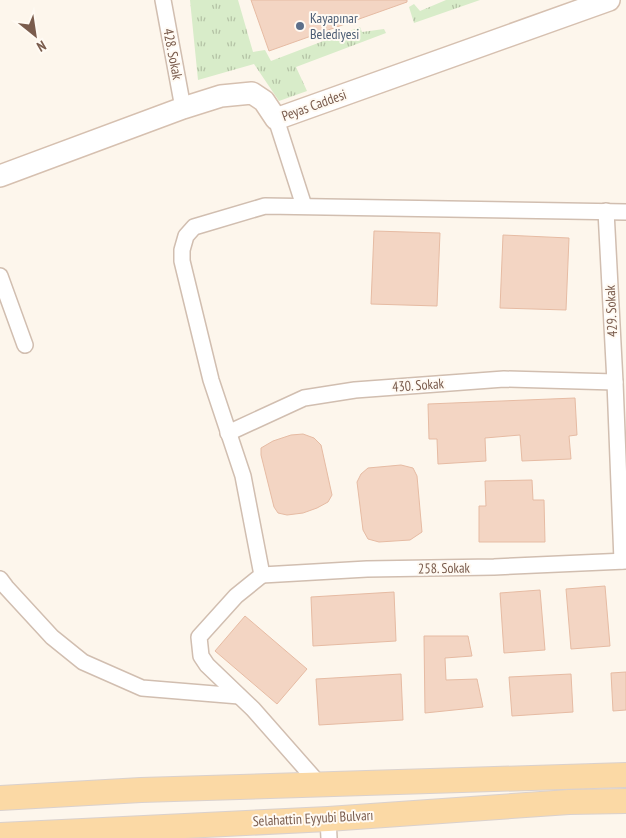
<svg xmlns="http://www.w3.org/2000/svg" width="626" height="838" font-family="'PT Sans Narrow',sans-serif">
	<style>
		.grass { fill: url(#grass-tufts) }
		.building { fill: #f3d5c3; stroke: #e6bba3 }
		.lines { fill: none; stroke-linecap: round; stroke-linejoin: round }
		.street-casing { stroke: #d1beb0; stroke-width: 18 }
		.secondary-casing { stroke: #d6c0b0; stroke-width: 24 }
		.primary-casing { stroke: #dad1cd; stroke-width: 26 }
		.street { stroke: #fff; stroke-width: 15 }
		.secondary { stroke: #fff; stroke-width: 21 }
		.primary { stroke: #fbd9a5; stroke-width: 24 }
		.service-dot { fill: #5c6f8a; stroke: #fffaf3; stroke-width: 2 }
		.labels { text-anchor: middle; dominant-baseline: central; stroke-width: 4; stroke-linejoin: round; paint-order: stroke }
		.service-label { font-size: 14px; fill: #4e5e75; stroke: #fffaf3; text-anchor: start }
		.street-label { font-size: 14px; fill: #7a5c4d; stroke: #fffaf3 }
	</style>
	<defs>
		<pattern id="grass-tufts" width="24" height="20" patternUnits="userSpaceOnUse" patternTransform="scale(1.25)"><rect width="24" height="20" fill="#d8ecc9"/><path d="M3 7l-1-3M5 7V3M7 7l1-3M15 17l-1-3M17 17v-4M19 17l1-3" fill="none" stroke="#b4c2a5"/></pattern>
	</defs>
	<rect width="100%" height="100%" fill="#fdf6ec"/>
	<g class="grass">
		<path d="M190,0H238L253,52L265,50L271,61L360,27L362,32L384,29L386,33L296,67L307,91L279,101L254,64L198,80Z"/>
		<path d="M446,0H480L414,23L409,7L414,4L420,11Z"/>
	</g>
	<g class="building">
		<path d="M251,0H407V2L269,51Z"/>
		<path d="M374,231L440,233L437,306L371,304Z"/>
		<path d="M503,235L569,238L566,310L500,308Z"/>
		<path d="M575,398L577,435L569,436L571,459L522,461L520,435L485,438L486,461L438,464L437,439H429L428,404Z"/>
		<path d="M303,434L314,438L321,445L332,495L328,502L317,508L303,513L287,515L278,513L274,507L261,455V448L273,441L291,435Z"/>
		<path d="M401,465L413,468L417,476L422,532L410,540L379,542L368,539L363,530L357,482L361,474L368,468Z"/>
		<path d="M532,480L533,500H544L545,542H479V506H486L485,481Z"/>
		<path d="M605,586L610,646L571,649L566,589Z"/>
		<path d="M540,590L545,650L504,653L500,593Z"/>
		<path d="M394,592L396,641L313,646L311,597Z"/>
		<path d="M245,616L307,669L277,704L215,651Z"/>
		<path d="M424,636H468L472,656L445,658L446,680L477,679L483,707L425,713Z"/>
		<path d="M626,672V710L613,711L611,673Z"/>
		<path d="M401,674L403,720L319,725L316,679Z"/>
		<path d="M571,674L573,712L512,716L509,677Z"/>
	</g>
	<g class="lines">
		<g class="street-casing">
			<g id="street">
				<path d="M163,0L183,108"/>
				<path d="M276,119L304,206"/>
				<path d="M606,211L615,382L622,561"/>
				<path d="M0,276L25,345"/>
				<path d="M228,433L304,398L355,390L504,379L615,382"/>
				<path d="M262,575L367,569L494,567L626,561"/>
				<path d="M0,579L6,587L52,637L83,662L142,688L239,696"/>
				<path d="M320,785L253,709L207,665L201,656L199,637L236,596L262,575L243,476L211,380L182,261V250L186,236L194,227L265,206L626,212"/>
				<path d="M328,819L329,838"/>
			</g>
		</g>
		<g class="secondary-casing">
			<path id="secondary" d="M0,176L183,108L221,96L252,93L264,101L276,119L609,0"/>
		</g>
		<g class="primary-casing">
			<g id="primary">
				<path d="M0,798L141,790L626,775"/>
				<path d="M0,835L328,819L569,802L626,801"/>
			</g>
		</g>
		<use href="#street" class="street"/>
		<use href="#secondary" class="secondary"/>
		<use href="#primary" class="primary"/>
	</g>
	<circle class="service-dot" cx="300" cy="26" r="5"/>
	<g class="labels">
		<g class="service-label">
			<text x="310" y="18">Kayapınar<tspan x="310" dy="16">Belediyesi</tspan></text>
		</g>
		<g class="street-label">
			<text transform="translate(173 54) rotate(79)">428. Sokak</text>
			<text transform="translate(314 105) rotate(-20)">Peyas Caddesi</text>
			<text transform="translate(611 311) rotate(-93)">429. Sokak</text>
			<text transform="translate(418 385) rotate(-4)">430. Sokak</text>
			<text transform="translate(444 568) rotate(-1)">258. Sokak</text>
			<text transform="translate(313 818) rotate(-3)">Selahattin Eyyubi Bulvarı</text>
		</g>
	</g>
	<g transform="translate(35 35) rotate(150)" stroke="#fffaf3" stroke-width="4" paint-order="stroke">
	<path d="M0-4L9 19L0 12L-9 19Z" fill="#7a5c4d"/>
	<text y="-8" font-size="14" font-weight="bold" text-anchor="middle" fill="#7a5c4d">N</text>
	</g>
</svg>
